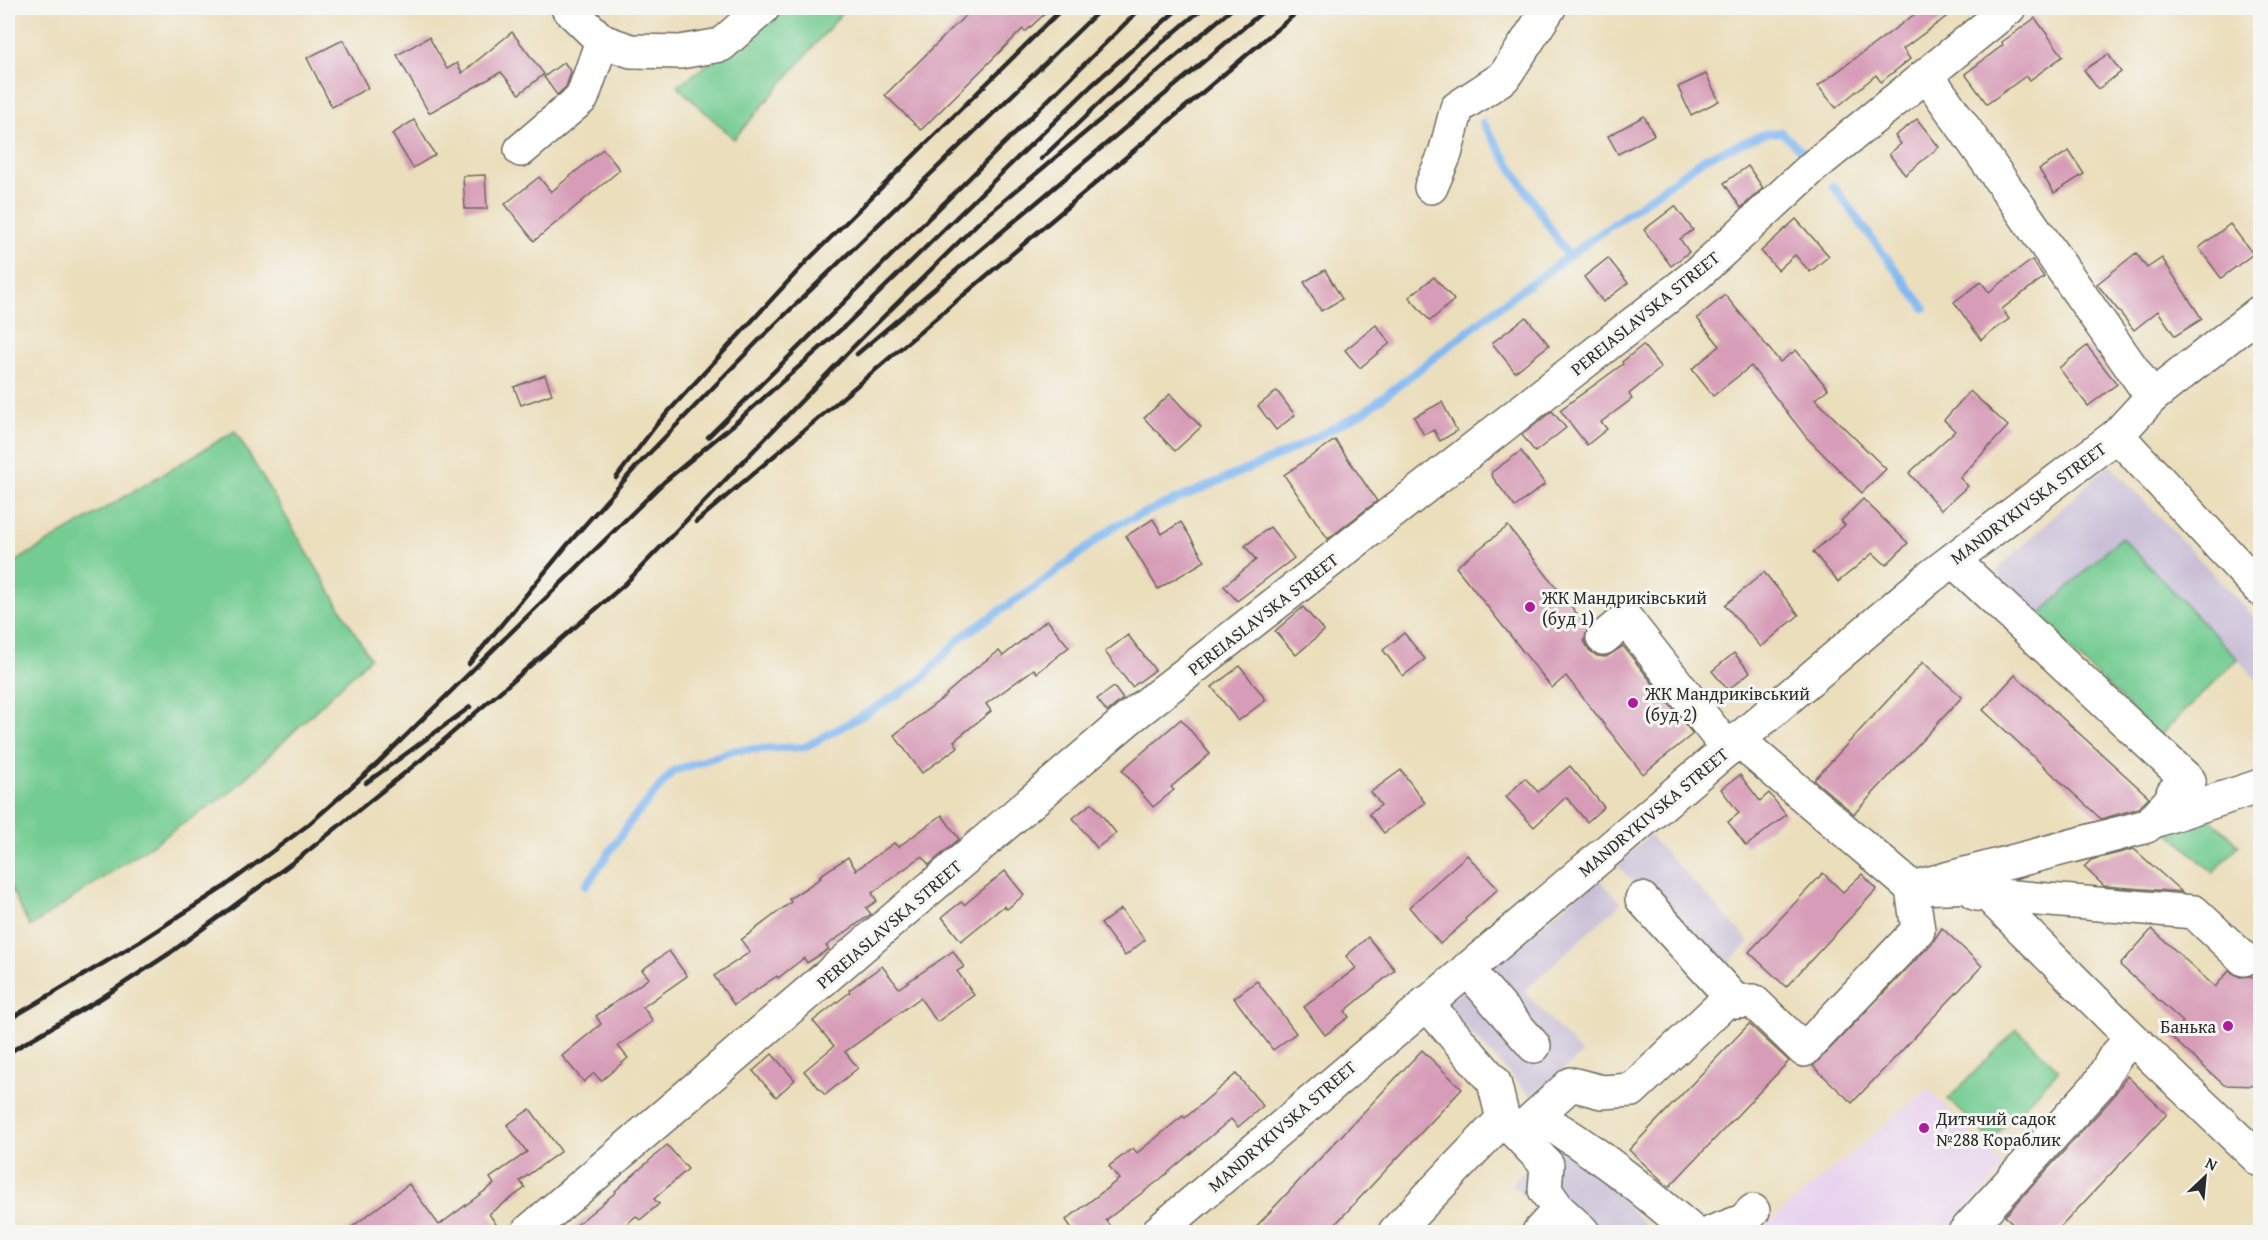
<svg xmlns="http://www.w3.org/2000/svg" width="2268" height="1240" font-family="'Gentium Book Plus',serif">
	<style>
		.built { fill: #e8d2ee }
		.industrial { fill: #c9bfd7 }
		.green { fill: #73cc92; stroke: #4f7c5e; stroke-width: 1.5 }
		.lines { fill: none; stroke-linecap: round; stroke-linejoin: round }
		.stream { stroke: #82baf3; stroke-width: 8 }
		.building { fill: #d79cb7 }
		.minor-casing { stroke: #6e6a5d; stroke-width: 36 }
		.minor { stroke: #fff; stroke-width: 33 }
		.rail { stroke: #2b2b2b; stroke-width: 4.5 }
		.poi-dot { fill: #b5179e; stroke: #f6f6f2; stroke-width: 2 }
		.labels { text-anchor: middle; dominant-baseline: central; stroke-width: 6; stroke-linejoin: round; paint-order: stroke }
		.street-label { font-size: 18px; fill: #2b2b2b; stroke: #f6f6f2 }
		.poi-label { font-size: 18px; fill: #2b2b2b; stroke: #f6f6f2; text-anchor: start }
	</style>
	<rect width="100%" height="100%" fill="#f6f6f2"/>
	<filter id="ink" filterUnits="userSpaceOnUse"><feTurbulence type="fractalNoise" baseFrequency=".0167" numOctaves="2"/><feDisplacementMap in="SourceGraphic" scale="12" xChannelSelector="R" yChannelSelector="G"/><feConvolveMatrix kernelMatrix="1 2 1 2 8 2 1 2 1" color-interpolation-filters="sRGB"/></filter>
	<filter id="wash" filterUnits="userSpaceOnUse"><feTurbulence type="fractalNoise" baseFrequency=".008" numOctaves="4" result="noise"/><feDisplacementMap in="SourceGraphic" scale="24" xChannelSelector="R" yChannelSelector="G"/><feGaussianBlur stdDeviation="1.35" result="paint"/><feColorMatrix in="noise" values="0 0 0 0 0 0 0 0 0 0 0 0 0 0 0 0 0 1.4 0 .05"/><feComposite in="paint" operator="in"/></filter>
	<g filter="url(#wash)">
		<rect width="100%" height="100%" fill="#ebdebb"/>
		<path class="built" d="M1928,1089L2005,1168L1944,1232H1757Z"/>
		<g class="industrial">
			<path d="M2109,464L2260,623V683L2122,537L2037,617L1995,572Z"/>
			<path d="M1649,835L1750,942L1718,972L1617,865Z"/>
			<path d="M1598,878L1621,903L1524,991L1582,1054L1531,1096L1445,1006Z"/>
			<path d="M1561,1134L1652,1232H1519L1540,1210L1511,1184Z"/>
		</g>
		<g class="green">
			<path d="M786,8H844L837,19L734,139L677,86Z"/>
			<path d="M235,431L370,658L232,791L30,927L8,883V566Z"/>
			<path d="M2121,537L2238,659L2159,736L2037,617Z"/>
			<path d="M2190,800L2239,845L2213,873L2164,828Z"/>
			<path d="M2017,1029L2059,1070L1991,1140L1948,1099Z"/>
		</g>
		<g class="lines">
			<g class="stream">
				<path d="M1483,123L1568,256"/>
				<path d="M1833,186L1924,308"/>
				<path d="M586,886L630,822L673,771L736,750L805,747L860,717L921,680L961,637L1044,581L1116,525L1283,454L1364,412L1512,297L1705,158L1764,134L1781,132L1804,153"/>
			</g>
		</g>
		<g id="blocks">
			<g class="building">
				<path d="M973,8H1051L1025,32L1023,29L921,130L885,95Z"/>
				<path d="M1923,8H1958L1903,49L1910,59L1881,82L1876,75L1836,108L1818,86Z"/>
				<path d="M2035,18L2063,56L2030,80L2026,76L1987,104L1965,74L2003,45L2002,42Z"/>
				<path d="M512,32L544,74L519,94L501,72L429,113L397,55L429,37L447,69L457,63L462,73Z"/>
				<path d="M343,40L368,88L332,107L307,58Z"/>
				<path d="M2108,54L2121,72L2098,89L2084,70Z"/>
				<path d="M564,62L571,72L566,87L557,95L544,77Z"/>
				<path d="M1706,74L1719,101L1691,115L1678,87Z"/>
				<path d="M1644,116L1654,135L1618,154L1608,136Z"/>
				<path d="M1917,119L1939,147L1905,175L1889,154L1901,144L1895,136Z"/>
				<path d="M414,120L435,155L413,168L392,134Z"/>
				<path d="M603,149L620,170L534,241L505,204L539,177L551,192Z"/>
				<path d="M2069,151L2084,174L2054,193L2039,169Z"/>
				<path d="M1748,166L1763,188L1741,208L1724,183Z"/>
				<path d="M485,175L487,209H465L463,176Z"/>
				<path d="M1675,206L1693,230L1680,239L1689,252L1671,266L1644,230Z"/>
				<path d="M1796,219L1829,256L1810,272L1795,255L1778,270L1761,251Z"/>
				<path d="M2230,224L2253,254L2221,278L2199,248Z"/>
				<path d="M2136,253L2147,268L2162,258L2202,319L2175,336L2158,311L2134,330L2097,284Z"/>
				<path d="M1608,258L1628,283L1603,302L1584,277Z"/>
				<path d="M2032,260L2044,277L2002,309L2009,319L1981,340L1954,302L1981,282L1989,292Z"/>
				<path d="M1325,270L1342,299L1321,311L1304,282Z"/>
				<path d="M1434,277L1454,300L1430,321L1409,297Z"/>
				<path d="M1725,295L1780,362L1796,350L1828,389L1815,399L1886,469L1862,493L1807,438L1751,366L1713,396L1692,369L1720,346L1697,318Z"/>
				<path d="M1526,317L1549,345L1515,372L1492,343Z"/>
				<path d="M1376,325L1390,343L1360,368L1345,350Z"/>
				<path d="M1643,345L1661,368L1629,394L1632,399L1601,422L1607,429L1587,445L1560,410L1623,364L1622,362Z"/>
				<path d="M2087,346L2117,384L2088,406L2059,368Z"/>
				<path d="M545,375L552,394L521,405L514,387Z"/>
				<path d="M1277,391L1295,415L1276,430L1258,406Z"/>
				<path d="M1970,391L2008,426L1960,478L1968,486L1941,510L1909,473L1955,431L1944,420Z"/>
				<path d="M1170,394L1201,427L1175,451L1144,418Z"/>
				<path d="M1442,402L1457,431L1440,441L1434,430L1424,435L1414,417Z"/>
				<path d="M1552,411L1566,428L1535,452L1522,435Z"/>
				<path d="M1335,440L1377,501L1328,539L1284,475Z"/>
				<path d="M1521,451L1545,484L1515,507L1491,475L1492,472Z"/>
				<path d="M1863,499L1908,543L1886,565L1873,553L1838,582L1813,552L1845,525L1841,521Z"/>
				<path d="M1153,519L1162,534L1181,522L1205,561L1158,589L1126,536Z"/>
				<path d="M1508,526L1588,628L1584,641L1589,650L1597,656L1606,657L1623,646L1693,734L1643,774L1566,676L1552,688L1456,567Z"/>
				<path d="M1270,527L1294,558L1237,601L1224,586L1256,560L1245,546Z"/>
				<path d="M1764,572L1799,615L1761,647L1725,605Z"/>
				<path d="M1303,607L1324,631L1296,655L1275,631Z"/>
				<path d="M1047,620L1069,647L1037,673L1034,669L986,704L991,711L954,741L958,747L922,773L894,735L947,695L946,694L977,667L999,651L1003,656Z"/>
				<path d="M1404,633L1425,659L1403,676L1383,650Z"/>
				<path d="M1128,635L1155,670L1132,687L1105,652Z"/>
				<path d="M1734,653L1750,672L1728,690L1712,671Z"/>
				<path d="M1923,662L1962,697L1854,814L1814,780Z"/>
				<path d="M1240,666L1266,700L1238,721L1212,687Z"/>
				<path d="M2015,675L2149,797L2137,809L2101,819L1983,710Z"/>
				<path d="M1114,687L1123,699L1107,712L1097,699Z"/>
				<path d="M1181,719L1210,754L1171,787L1174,790L1153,807L1122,770Z"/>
				<path d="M1570,766L1604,807L1587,822L1566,797L1534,827L1506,797L1525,778L1538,792Z"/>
				<path d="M1401,770L1425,803L1384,833L1369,814L1381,805L1371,792Z"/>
				<path d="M1740,775L1760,801L1769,793L1786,815L1746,846L1728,822L1739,813L1721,789Z"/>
				<path d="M1092,803L1116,833L1097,848L1073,818Z"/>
				<path d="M942,815L959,839L929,865L922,856L872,893L877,901L866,908L871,914L826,946L829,949L807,963L804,958L778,978L777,976L734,1005L714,976L750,952L741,940L791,902L789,899L821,878L819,876L848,857L856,870L894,843L898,847Z"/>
				<path d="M2134,849L2182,892L2104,886L2084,867L2091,860Z"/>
				<path d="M1467,855L1498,889L1465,919L1466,921L1440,944L1409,907Z"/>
				<path d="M1005,871L1024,895L1007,909L1004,906L961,941L942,917L961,902L964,905Z"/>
				<path d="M1823,873L1843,892L1862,874L1877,889L1786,987L1749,952Z"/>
				<path d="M1121,909L1145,940L1125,956L1101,924Z"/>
				<path d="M1942,928L1982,966L1852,1103L1813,1066L1932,943Z"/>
				<path d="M2152,929L2215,987L2229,971L2240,977L2251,976L2260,985V1086L2224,1085L2170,1036L2183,1022L2120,965Z"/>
				<path d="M1368,937L1395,970L1345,1011L1349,1017L1325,1035L1304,1007L1356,968L1346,956Z"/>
				<path d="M669,951L687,976L643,1007L653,1021L618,1046L628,1058L601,1081L594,1073L584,1082L562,1056L601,1024L596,1016L649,978L642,970Z"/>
				<path d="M953,951L964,967L957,971L974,995L937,1022L920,998L845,1052L858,1068L825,1095L804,1071L834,1046L813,1021L850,992L849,990L882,966L899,988Z"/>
				<path d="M1257,981L1296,1033L1273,1050L1234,998Z"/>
				<path d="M1749,1024L1789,1061L1669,1187L1629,1150Z"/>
				<path d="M1422,1050L1462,1089L1327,1233H1250Z"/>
				<path d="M772,1054L795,1080L776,1097L753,1071Z"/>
				<path d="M1236,1074L1263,1106L1238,1127L1231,1119L1158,1181L1106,1220L1116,1233H1075L1066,1220L1119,1179L1109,1166L1133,1148L1137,1153L1183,1116L1185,1118Z"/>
				<path d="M2127,1076L2167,1114L2055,1233H2023L2005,1216L2113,1097Z"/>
				<path d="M530,1109L561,1151L520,1181L525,1188L489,1214L496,1224L484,1233H344L409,1184L439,1225L494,1184L490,1178L527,1152L507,1125Z"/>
				<path d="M667,1145L688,1169L654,1199L659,1204L640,1220L636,1216L616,1233H567L616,1192L615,1191Z"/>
			</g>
		</g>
	</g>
	<g filter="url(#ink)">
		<use href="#blocks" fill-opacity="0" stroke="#6e6a5d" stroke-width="1.5"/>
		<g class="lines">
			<g class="minor-casing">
				<g id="minor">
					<path d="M602,41L631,51L680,52L721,45L763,8"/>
					<path d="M1927,75L2152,397"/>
					<path d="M521,150L582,98L602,41L568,8"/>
					<path d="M1431,187L1445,154L1457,108L1504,77L1549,8"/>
					<path d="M2117,435L2260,589"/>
					<path d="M1953,560L2189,781L2173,793"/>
					<path d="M1603,638L1626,619L1728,749"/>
					<path d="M1738,740L1912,888L1979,886L2132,1038L2260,1160"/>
					<path d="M2154,821L2260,786"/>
					<path d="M2095,840L2147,826L2189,781"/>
					<path d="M1977,894L2194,912L2244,959"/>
					<path d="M1642,899L1736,1002"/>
					<path d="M1467,969L1534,1046"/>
					<path d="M1536,1116C1593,1148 1643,1190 1693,1232"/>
					<path d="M1503,1119L1547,1165L1545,1190L1559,1210L1583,1232"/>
					<path d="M1517,1133L1571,1084L1602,1092L1632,1090L1725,1002L1753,1001L1804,1050L1918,930L1912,888L2117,834"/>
					<path d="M528,1232L1128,719L1697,274L1814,166L2009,8"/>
					<path d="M1158,1232L1929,578L2117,435L2152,397L2260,312"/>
					<path d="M1395,1232L1503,1119L1494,1082L1426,1003"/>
					<path d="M1539,1232L1559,1210"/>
					<path d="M1713,1232L1743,1221L1753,1211"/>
					<path d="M1965,1232L2099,1084L2114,1058L2132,1038"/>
				</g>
			</g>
			<use href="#minor" class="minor"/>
			<g class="rail">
				<path d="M1041,159L1163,42L1203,8"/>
				<path d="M857,354L1267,8"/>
				<path d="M708,437L1141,8"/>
				<path d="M616,478L657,424L807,261L1063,8"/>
				<path d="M696,522L1302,8"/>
				<path d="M469,664L568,544L636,467L760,339L1102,8"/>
				<path d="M366,783L470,707"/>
				<path d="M8,1020L139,942L224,887L308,825L377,764L664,482L733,425L845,326L1091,86L1179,8"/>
				<path d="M8,1053L100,999L170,953L304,854L422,759L625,584L861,339L980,221L1233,8"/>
			</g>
		</g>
	</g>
	<g class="poi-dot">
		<circle cx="1530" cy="607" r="6"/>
		<circle cx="1633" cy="703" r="6"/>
		<circle cx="2228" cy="1026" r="6"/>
		<circle cx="1924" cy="1128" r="6"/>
	</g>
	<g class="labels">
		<g class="street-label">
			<text transform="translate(1645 313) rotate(-39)">PEREIASLAVSKA STREET</text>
			<text transform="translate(2028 503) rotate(-37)">MANDRYKIVSKA STREET</text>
			<text transform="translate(1263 614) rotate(-38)">PEREIASLAVSKA STREET</text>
			<text transform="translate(1653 812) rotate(-40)">MANDRYKIVSKA STREET</text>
			<text transform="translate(889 924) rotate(-41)">PEREIASLAVSKA STREET</text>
			<text transform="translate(1282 1126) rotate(-41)">MANDRYKIVSKA STREET</text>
		</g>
		<g class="poi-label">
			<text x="1542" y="597">ЖК Мандриківський<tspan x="1542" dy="21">(буд 1)</tspan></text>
			<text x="1645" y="693">ЖК Мандриківський<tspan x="1645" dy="21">(буд 2)</tspan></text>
			<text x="2216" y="1026" text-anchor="end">Банька</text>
			<text x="1936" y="1118">Дитячий садок<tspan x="1936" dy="21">№288 Кораблик</tspan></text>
		</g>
	</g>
	<rect width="2268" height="1240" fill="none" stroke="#f6f6f2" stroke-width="30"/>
	<g transform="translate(2205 1177) rotate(26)" stroke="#f6f6f2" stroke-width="4.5" paint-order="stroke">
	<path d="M0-4.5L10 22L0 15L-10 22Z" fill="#2b2b2b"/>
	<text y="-9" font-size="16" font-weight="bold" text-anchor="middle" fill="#2b2b2b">N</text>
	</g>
</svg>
